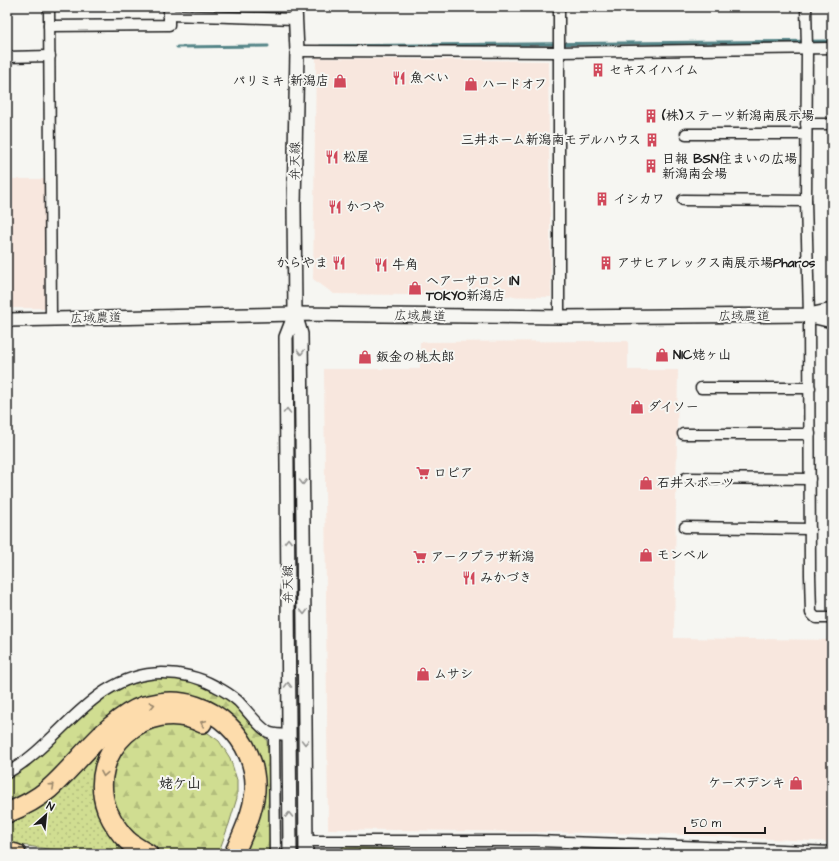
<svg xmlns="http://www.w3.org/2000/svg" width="839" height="861" font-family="'Architects Daughter','Klee One',sans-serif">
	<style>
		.built { fill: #f8e7de }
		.grass { fill: url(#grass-dots); stroke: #767c56 }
		.forest { fill: url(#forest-firs); stroke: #767c56 }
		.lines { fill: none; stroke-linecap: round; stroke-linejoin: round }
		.stream { stroke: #548588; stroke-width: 3 }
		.minor-casing { stroke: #1c1c1c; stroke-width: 13 }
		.tertiary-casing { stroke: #1c1c1c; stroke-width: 16 }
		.motorway-casing { stroke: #1c1c1c; stroke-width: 22 }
		.minor { stroke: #f6f6f2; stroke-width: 10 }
		.tertiary { stroke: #f6f6f2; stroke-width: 13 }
		.motorway { stroke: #fddcac; stroke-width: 19 }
		.oneway { stroke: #949492 }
		.oneway2 { stroke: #98866b }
		.labels { text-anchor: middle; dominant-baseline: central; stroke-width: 4; stroke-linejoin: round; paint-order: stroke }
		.poi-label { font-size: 13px; font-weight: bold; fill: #1c1c1c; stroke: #f6f6f2; text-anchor: start }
		.street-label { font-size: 13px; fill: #1c1c1c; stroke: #f6f6f2 }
		.neighbourhood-label { font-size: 14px; font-weight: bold; fill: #1c1c1c; stroke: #f6f6f2 }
	</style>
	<defs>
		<pattern id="grass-dots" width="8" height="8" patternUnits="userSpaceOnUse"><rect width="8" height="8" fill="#d0dd91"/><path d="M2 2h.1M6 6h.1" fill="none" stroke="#b2bd7c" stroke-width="1.8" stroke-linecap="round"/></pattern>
		<pattern id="forest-firs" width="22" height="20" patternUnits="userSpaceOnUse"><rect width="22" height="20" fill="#d0dd91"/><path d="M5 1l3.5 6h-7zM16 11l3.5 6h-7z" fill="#b2bd7c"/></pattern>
	</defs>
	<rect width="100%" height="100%" fill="#f6f6f2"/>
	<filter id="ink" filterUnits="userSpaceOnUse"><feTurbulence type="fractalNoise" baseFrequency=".025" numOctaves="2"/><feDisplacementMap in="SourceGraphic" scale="8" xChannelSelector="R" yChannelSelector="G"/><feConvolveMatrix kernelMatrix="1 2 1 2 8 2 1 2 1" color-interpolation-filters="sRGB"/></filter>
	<g filter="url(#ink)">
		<g class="built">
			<path d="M316,58L548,61L551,297L334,294L313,279Z"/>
			<path d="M7,179H45L46,308H7Z"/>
			<path d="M628,341V370H678L674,638L832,640V842L668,834L328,829L324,369H420V342Z"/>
		</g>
		<path class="grass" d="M102,746L106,748L133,854H82L7,843V819Z"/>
		<g class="forest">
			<path d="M185,673L222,693L261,729L267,741L270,776L269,854H243L259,817L236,721L224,710L208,701L189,695L163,693L121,707L90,736L43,783L7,803V776L22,766L27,768L90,708L112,690L132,681H139L149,675Z"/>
			<path d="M185,723L204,730L219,741L230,758L237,780V798L229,824L218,854H160L143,846L119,821L108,788L118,751L148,727Z"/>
			<path d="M343,847L513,854H336Z"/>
		</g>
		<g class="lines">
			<g class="stream">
				<path d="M320,46L832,41"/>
				<path d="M177,47L268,46"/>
			</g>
			<g class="minor-casing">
				<g id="minor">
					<path d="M49,7L51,319"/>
					<path d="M806,7L807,48L806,201L809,315L810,575L811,613L816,618H832"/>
					<path d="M169,15L295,19"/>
					<path d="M49,26L169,25V7"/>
					<path d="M297,51L559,52L832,48"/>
					<path d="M7,57L50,56"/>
					<path d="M806,124H832"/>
					<path d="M686,134H806"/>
					<path d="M683,200L806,201"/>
					<path d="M559,317V7"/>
					<path d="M701,388H810"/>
					<path d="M683,434H810"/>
					<path d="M686,478L810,479"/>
					<path d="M685,527L810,529"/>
					<path d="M274,734L275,854"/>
					<path d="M7,773C62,742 92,674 162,673C181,673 199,677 215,686C223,690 231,695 238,701C247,710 257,725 268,732C274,735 282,734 288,735"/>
					<path d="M305,841H536L656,845L832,852"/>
				</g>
			</g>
			<g class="tertiary-casing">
				<g id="tertiary">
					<path d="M295,7L297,51L294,205L295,314L301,334L305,722L306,854"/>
					<path d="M811,316L832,321"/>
					<path d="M7,320L295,314L559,317L809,315L832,310"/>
					<path d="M290,854L286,337L295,314"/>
				</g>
			</g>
			<g class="motorway-casing">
				<g id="motorway">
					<path d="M7,813C22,807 37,799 49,789C78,764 108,718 144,706C149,705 154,704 159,703C211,695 258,740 255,791C253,813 243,834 234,854"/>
					<path d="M7,852L16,854"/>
					<path d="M148,854C141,850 133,846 127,840C118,832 112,821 107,810C85,751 146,695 202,723"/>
				</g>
			</g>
			<use href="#minor" class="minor"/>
			<use href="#tertiary" class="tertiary"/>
			<use href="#motorway" class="motorway"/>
		</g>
		<defs><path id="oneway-chevron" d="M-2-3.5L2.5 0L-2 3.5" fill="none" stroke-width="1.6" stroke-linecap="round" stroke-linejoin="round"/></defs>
		<g class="oneway">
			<use href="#oneway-chevron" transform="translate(301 352) rotate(89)"/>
			<use href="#oneway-chevron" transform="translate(287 411) rotate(-90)"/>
			<use href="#oneway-chevron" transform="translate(303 482) rotate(89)"/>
			<use href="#oneway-chevron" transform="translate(288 541) rotate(-90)"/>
			<use href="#oneway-chevron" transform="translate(304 612) rotate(89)"/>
			<use href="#oneway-chevron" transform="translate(288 685) rotate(-90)"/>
			<use href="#oneway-chevron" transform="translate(305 742) rotate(90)"/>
			<use href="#oneway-chevron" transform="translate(289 815) rotate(-91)"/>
		</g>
		<g class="oneway2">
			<use href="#oneway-chevron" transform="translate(152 705) rotate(-11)"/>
			<use href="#oneway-chevron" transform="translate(203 723) rotate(-155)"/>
			<use href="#oneway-chevron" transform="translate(104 774) rotate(100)"/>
			<use href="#oneway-chevron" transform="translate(52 786) rotate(-42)"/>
		</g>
	</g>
	<defs>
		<g id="building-bare" transform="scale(1.08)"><path d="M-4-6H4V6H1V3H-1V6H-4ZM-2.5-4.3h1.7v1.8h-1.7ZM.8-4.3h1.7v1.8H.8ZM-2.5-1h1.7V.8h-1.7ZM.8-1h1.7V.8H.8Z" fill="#d1495b" stroke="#f6f6f2" stroke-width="2.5" paint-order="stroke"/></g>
		<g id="restaurant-bare" transform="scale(1.08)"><path d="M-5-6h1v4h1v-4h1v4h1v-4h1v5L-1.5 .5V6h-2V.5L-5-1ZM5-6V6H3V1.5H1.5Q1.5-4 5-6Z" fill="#d1495b" stroke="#f6f6f2" stroke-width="2.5" paint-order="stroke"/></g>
		<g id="shop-bare" transform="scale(1.08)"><path d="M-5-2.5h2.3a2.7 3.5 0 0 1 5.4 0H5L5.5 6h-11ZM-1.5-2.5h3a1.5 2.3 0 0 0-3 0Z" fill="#d1495b" stroke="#f6f6f2" stroke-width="2.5" paint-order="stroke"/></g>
		<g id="supermarket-bare" transform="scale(1.08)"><path d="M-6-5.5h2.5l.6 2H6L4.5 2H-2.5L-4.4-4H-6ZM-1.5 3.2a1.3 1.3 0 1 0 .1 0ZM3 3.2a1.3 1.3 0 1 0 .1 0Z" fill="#d1495b" stroke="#f6f6f2" stroke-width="2.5" paint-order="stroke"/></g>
	</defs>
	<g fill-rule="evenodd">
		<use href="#building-bare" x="598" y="70"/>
		<use href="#restaurant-bare" x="399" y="78"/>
		<use href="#shop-bare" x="340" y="81"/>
		<use href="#shop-bare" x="471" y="84"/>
		<use href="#building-bare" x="651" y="116"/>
		<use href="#building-bare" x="652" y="140"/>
		<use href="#restaurant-bare" x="332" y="157"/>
		<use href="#building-bare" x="651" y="166"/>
		<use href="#building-bare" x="602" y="199"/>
		<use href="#restaurant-bare" x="335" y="207"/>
		<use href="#restaurant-bare" x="339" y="263"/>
		<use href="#building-bare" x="606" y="263"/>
		<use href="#restaurant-bare" x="381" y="265"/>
		<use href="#shop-bare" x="415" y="288"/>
		<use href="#shop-bare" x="662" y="355"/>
		<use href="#shop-bare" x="365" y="357"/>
		<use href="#shop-bare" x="637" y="407"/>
		<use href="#supermarket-bare" x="423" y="473"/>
		<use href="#shop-bare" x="646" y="483"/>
		<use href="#shop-bare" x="646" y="555"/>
		<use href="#supermarket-bare" x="420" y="557"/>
		<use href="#restaurant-bare" x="469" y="578"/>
		<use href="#shop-bare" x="423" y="674"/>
		<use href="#shop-bare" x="796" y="783"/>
	</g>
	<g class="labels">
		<g class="poi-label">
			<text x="609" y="70">セキスイハイム</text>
			<text x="410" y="78">魚べい</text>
			<text x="329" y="81" text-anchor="end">パリミキ 新潟店</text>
			<text x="482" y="84">ハードオフ</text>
			<text x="662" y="116">(株)ステーツ新潟南展示場</text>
			<text x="641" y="140" text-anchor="end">三井ホーム新潟南モデルハウス</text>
			<text x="343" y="157">松屋</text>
			<text x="662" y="159">日報 BSN住まいの広場<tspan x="662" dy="15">新潟南会場</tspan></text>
			<text x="613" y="199">イシカワ</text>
			<text x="346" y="207">かつや</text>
			<text x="328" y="263" text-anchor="end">からやま</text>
			<text x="617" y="263">アサヒアレックス南展示場Pharos</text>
			<text x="392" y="265">牛角</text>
			<text x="426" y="281">ヘアーサロン IN<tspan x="426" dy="15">TOKYO新潟店</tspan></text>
			<text x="673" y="355">NIC姥ヶ山</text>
			<text x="376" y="357">鈑金の桃太郎</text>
			<text x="648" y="407">ダイソー</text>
			<text x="434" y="473">ロピア</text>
			<text x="657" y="483">石井スポーツ</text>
			<text x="657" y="555">モンベル</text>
			<text x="431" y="557">アークプラザ新潟</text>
			<text x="480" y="578">みかづき</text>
			<text x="434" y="674">ムサシ</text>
			<text x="785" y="783" text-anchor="end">ケーズデンキ</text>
		</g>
		<g class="street-label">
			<text transform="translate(295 161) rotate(-89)">弁天線</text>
			<text transform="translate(420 316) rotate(1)">広域農道</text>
			<text x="744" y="316">広域農道</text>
			<text transform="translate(96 318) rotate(-1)">広域農道</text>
			<text transform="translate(288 584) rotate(-90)">弁天線</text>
		</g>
		<g class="neighbourhood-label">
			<text x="180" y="784">姥ケ山</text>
		</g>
	</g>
	<rect width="839" height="861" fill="none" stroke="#f6f6f2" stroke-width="24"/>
	<rect x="12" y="12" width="815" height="837" fill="none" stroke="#1c1c1c" stroke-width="1.5" filter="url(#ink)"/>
	<g transform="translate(46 815) rotate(27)" stroke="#f6f6f2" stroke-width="3" paint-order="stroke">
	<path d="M0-3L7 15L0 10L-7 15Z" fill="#1c1c1c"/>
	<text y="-6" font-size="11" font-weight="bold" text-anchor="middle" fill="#1c1c1c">N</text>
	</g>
	<path d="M685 827v6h80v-6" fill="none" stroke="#1c1c1c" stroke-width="2"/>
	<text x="691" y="827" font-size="12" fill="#1c1c1c" stroke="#f6f6f2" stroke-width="3" paint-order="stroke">50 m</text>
</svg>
